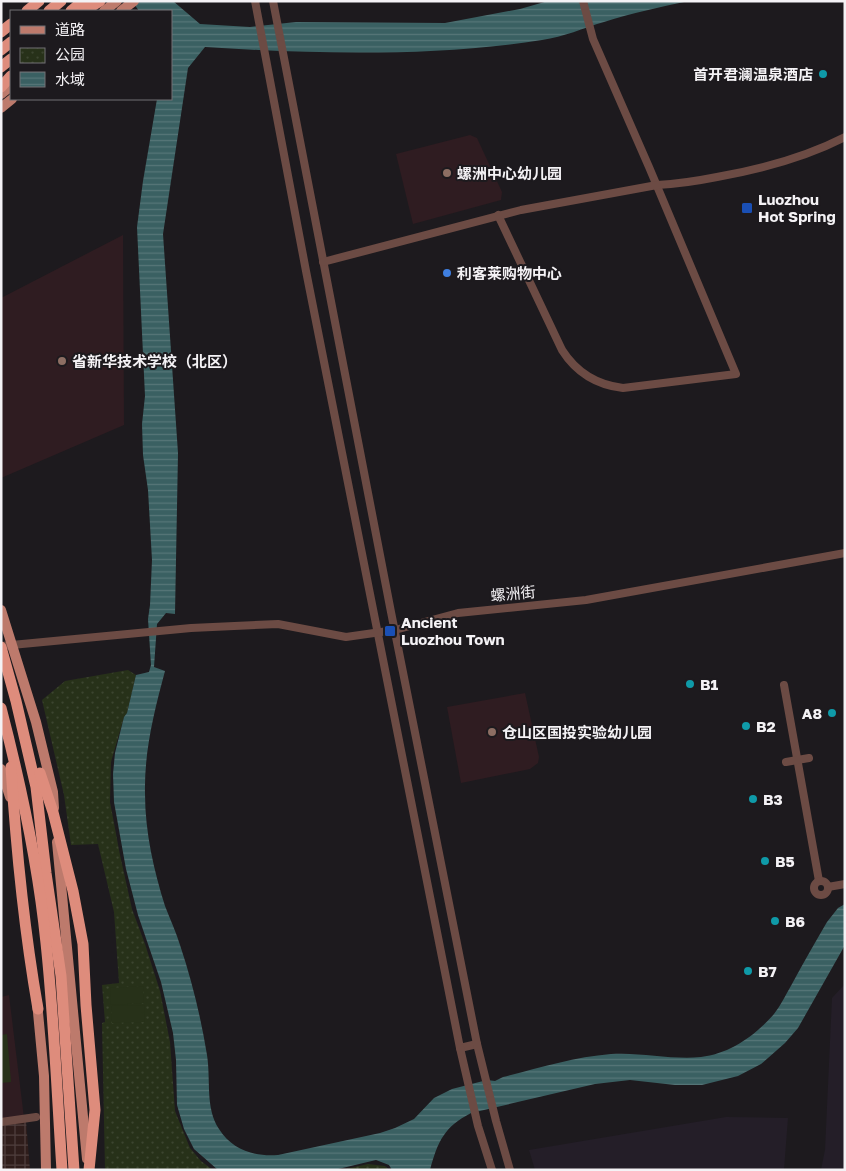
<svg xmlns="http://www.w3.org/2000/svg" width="846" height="1171" font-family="'Golos Text','Noto Sans SC',sans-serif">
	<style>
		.built { fill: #241e28 }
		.industrial { fill: url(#industrial-grid) }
		.education { fill: #2f1c21 }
		.park { fill: url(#park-dots) }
		.pitch { fill: #273119 }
		.water { fill: url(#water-rules) }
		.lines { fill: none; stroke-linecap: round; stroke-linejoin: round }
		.minor { stroke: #6c4b44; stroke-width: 8 }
		.major { stroke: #bd7a6c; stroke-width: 10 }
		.highway { stroke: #de8c7c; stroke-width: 11 }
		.culture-dot { fill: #0f9aa8; stroke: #1d1a1e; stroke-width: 2 }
		.education-dot { fill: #8d6e63; stroke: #1d1a1e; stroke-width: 2 }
		.transit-dot { fill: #1a4fb4; stroke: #1d1a1e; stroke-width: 2 }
		.shop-dot { fill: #3f7fe0; stroke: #1d1a1e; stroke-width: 2 }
		.labels { text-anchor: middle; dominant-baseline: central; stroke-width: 4; stroke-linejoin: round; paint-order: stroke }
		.poi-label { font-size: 15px; font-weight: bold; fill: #f4f2f5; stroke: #1d1a1e; text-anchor: start }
		.street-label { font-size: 15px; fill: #f4f2f5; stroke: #1d1a1e }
	</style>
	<defs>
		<pattern id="industrial-grid" width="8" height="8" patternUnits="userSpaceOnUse" patternTransform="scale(1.25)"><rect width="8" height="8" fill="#2f1d1b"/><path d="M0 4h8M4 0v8" fill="none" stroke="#4e3e3d"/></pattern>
		<pattern id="park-dots" width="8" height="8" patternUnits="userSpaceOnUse" patternTransform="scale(1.25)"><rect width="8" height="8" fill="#273119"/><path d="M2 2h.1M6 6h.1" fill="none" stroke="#3c4530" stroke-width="1.8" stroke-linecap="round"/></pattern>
		<pattern id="water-rules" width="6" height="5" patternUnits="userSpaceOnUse" patternTransform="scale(1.25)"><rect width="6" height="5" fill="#3a6062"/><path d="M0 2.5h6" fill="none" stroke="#577779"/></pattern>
	</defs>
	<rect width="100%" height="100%" fill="#1d1a1e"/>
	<g class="built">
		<path d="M845,984V1170H821L825,1150L832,998Z"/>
		<path d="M726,1117L788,1118L784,1170H535L529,1150Z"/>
	</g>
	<path class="industrial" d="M26,1121L30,1170H1V1124Z"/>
	<g class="education">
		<path d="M470,135L477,138L502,192L501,200L413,224L396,154Z"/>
		<path d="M123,235L124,425L1,478V298Z"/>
		<path d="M525,693L539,757L538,763L530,769L461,783L447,707Z"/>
		<path d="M9,995L24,1118L1,1120V997Z"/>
	</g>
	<g class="park">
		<path d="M128,670L136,675L127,713L124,717L111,762L110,802L120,855L132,909L145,944L160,991L170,1042L175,1111L190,1148L201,1161L213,1170H105L102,1023L105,1022L102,985L119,983L114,912L98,844L71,845L64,795L42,700L65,681Z"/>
		<path d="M368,1164L385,1166L389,1170H341Z"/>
	</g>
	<g class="pitch">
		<path d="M143,986L144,1003L111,1005L110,988Z"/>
		<path d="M144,1005L145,1022L112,1023L111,1006Z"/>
		<path d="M7,1034L11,1082L1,1083V1035Z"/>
	</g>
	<path class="water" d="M132,1H173L200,24L250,27L296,22L445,23L520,9L548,1H689C660,7 632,13 604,22C583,28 564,37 542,40C433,57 315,54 205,47L188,68L163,234L178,453L175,614L166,613L157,624L154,667L165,671C154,712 144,752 145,794C145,832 154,871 165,906C170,919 176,932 180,945C192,981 201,1018 207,1055C211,1080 205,1108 219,1129C232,1150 255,1157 278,1155L380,1133L395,1128L414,1119L434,1098L452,1089L487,1080L495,1081L503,1077C539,1068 574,1057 611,1054C641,1052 672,1060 701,1057C730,1054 756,1035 774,1014C781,1005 786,994 792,984C803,963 815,943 827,922L838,908L845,904V945L798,1028L785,1043L761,1064L738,1076L702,1085H675L630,1080L595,1084L471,1113C444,1127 438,1141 430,1170H392L389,1165L376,1160L334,1170H218L194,1149L184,1129L177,1105L176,1060L173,1033L161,982L138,915L126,869L114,802L113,774L115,753L124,717L127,713L136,675L149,672L151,665L148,619L150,605L152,560L148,490L143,455L142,424L145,396L137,227L143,181L157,99H171V11H139Z"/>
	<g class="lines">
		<g class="minor">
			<path d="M255,1L306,271L460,1048L477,1044"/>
			<path d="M273,1L391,612L477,1044L496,1121L510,1170"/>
			<path d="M498,215L562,350C576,372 597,385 623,388L736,374L649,167L593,39L583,1"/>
			<path d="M323,262L521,210L657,185C677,184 697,181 717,177C762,169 804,158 845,137"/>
			<path d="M1,646L191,628L278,624L346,637L395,630L458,613L586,600L845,553"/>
			<path d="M784,685L819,881"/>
			<path d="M786,762L809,758"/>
			<circle cx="821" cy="888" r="7"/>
			<path d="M828,887L845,884"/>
			<path d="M460,1048L478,1126L492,1170"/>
			<path d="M1,1122L36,1117"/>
		</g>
		<g class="major">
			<path d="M104,11L117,1"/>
			<path d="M121,11L134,1"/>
			<path d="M1,94L11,86"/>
			<path d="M1,108L12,99"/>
			<path d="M1,610L36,722L53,792L54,808"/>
			<path d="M1,769L10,797"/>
			<path d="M57,842L87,1159"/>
			<path d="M37,1002L44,1076L46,1170"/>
		</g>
		<g class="highway">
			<path d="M27,11L39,1"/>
			<path d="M49,11L61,1"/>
			<path d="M71,11L83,1"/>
			<path d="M84,11L100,1"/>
			<path d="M1,32L11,24"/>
			<path d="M1,50L11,42"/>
			<path d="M1,67L11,59"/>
			<path d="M1,87L11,76"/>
			<path d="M1,647L16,701L36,787L46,873L61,976L74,1170"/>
			<path d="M1,708C21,785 38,863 46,943C54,1018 57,1094 62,1170"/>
			<path d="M11,767C16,848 24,929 38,1009"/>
			<path d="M40,773L53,812L73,891L83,944L86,1005L95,1110L89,1170"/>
		</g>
	</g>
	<g class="culture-dot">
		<circle cx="823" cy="74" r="5"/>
		<circle cx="690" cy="684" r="5"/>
		<circle cx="832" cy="713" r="5"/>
		<circle cx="746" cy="726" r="5"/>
		<circle cx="753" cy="799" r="5"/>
		<circle cx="765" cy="861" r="5"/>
		<circle cx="775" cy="921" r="5"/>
		<circle cx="748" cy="971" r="5"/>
	</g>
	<g class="education-dot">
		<circle cx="447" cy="173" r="5"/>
		<circle cx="62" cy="361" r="5"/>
		<circle cx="492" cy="732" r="5"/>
	</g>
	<g class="transit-dot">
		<rect x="741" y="202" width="12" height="12" rx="2.5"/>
		<rect x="384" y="625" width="12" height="12" rx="2.5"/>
	</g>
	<circle class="shop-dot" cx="447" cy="273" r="5"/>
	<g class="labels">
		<g class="poi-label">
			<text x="813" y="74" text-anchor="end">首开君澜温泉酒店</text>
			<text x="457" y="173">螺洲中心幼儿园</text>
			<text x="758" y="199">Luozhou<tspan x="758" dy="17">Hot Spring</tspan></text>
			<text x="457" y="273">利客莱购物中心</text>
			<text x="72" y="361">省新华技术学校（北区）</text>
			<text x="401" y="622">Ancient<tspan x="401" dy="17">Luozhou Town</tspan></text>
			<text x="700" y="684">B1</text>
			<text x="822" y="713" text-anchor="end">A8</text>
			<text x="756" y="726">B2</text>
			<text x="502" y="732">仓山区国投实验幼儿园</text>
			<text x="763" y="799">B3</text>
			<text x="775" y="861">B5</text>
			<text x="785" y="921">B6</text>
			<text x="758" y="971">B7</text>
		</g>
		<g class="street-label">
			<text transform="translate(513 593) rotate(-5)">螺洲街</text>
		</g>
	</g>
	<rect width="846" height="1171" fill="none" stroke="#f4f2f5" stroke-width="5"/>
	<rect x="10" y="10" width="162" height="90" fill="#1d1a1e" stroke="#737074"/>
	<rect x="20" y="26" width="25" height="8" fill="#bd7a6c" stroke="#737074"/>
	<text x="55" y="35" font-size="15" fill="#f4f2f5">道路</text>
	<rect x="20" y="48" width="25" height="15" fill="url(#park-dots)" stroke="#737074"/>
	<text x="55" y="60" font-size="15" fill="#f4f2f5">公园</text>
	<rect x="20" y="72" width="25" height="15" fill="url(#water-rules)" stroke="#737074"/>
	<text x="55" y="85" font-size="15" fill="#f4f2f5">水域</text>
</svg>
